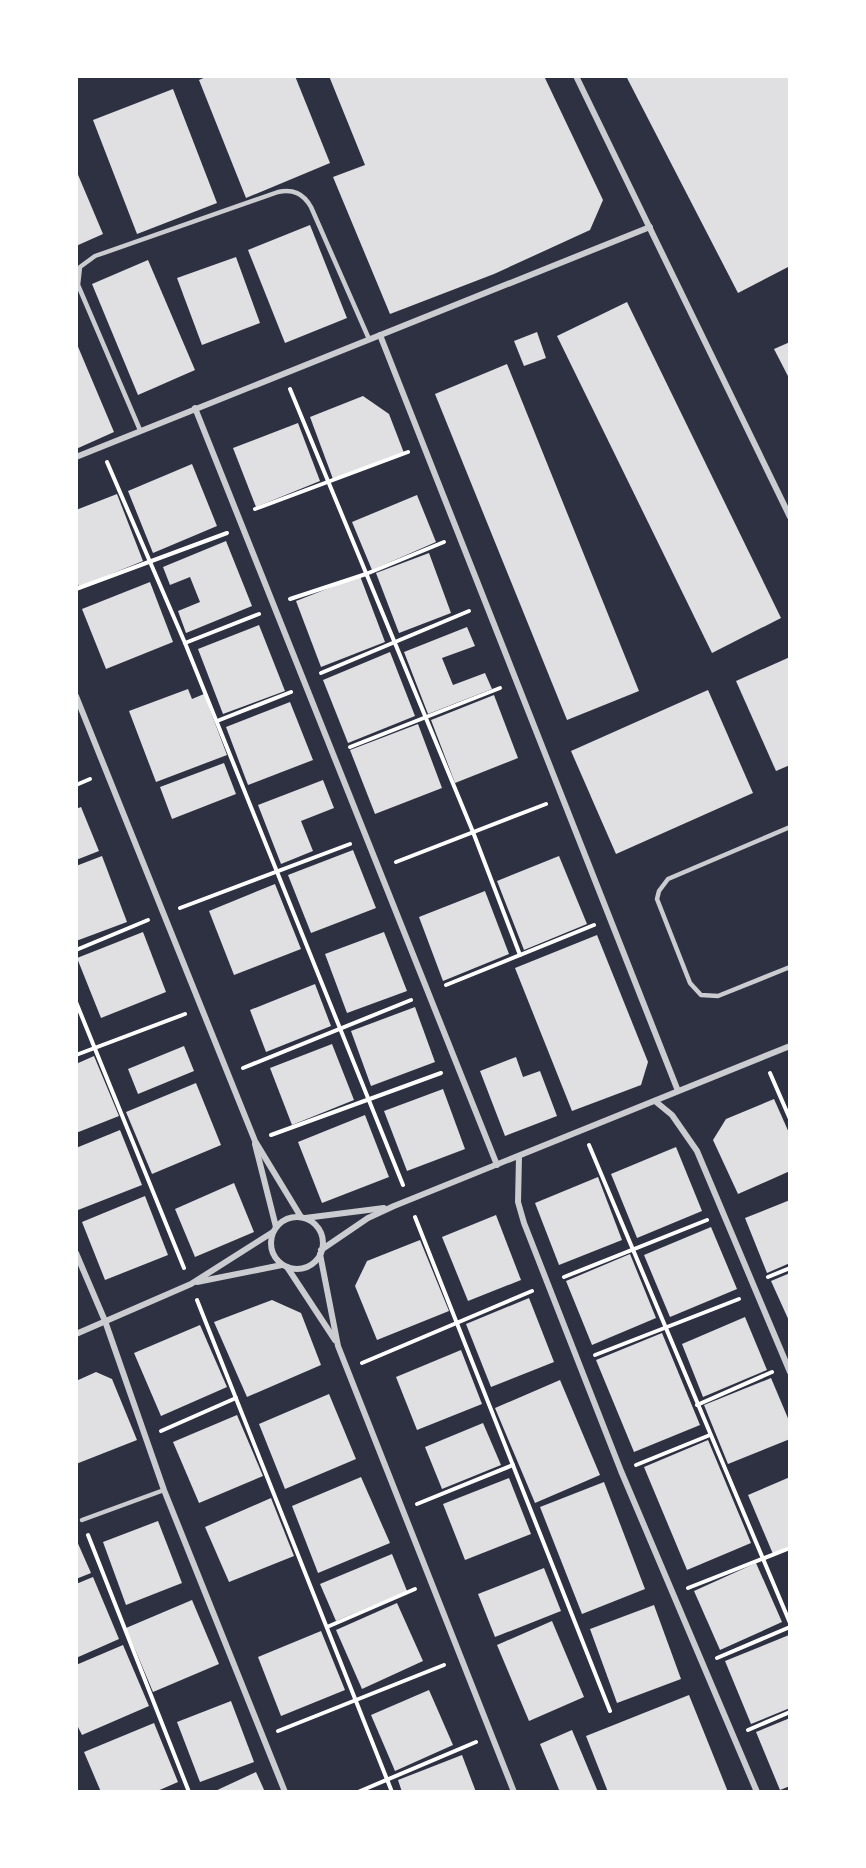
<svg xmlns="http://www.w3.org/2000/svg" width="866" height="1868" font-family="'Archivo Narrow',sans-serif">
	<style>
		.building { fill: #e0e0e3 }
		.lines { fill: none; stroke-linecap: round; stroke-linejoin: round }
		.path { stroke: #fff; stroke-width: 4 }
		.service { stroke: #caccd0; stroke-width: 4.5 }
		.minor { stroke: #caccd0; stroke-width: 6 }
	</style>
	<rect width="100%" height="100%" fill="#2d3142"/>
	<g class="building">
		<path d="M208,76H295L330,163L246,198L199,80Z"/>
		<path d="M329,76H544L603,200L590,230L494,274L390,314L333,177L365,165Z"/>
		<path d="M626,76H790V266L738,293Z"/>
		<path d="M173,89L217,203L137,234L93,120Z"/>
		<path d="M76,170L103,234L76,246Z"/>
		<path d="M310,225L347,318L285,343L248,250Z"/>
		<path d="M236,257L260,323L202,345L177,278Z"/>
		<path d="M148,260L195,370L138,395L92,284Z"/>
		<path d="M627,302L781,618L712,653L557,336Z"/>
		<path d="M537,332L546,358L524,366L514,341Z"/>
		<path d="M76,342L114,432L76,449Z"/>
		<path d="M790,342V380L774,349Z"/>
		<path d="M507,364L639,691L567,720L435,394Z"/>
		<path d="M363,396L389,414L404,453L333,479L310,417Z"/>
		<path d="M298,423L320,481L256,507L233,448Z"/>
		<path d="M192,464L217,526L153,553L128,491Z"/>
		<path d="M117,494L143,561L79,587L76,579V510Z"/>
		<path d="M417,495L436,542L372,570L352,522Z"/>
		<path d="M226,541L252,606L186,633L178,611L200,602L190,577L170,585L163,567Z"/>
		<path d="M429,553L451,613L399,633L376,573Z"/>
		<path d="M360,576L385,642L321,667L296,601Z"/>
		<path d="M150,582L173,642L106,669L82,609Z"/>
		<path d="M259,625L285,691L223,714L198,649Z"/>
		<path d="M467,627L475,646L442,658L453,685L485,673L492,689L428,714L404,652Z"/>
		<path d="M390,652L415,716L348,743L323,680Z"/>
		<path d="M790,657V765L776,771L736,681Z"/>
		<path d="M188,689L192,699L204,694L227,755L156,782L129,711Z"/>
		<path d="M708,690L753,793L616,854L571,751Z"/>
		<path d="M494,695L518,758L455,783L431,720Z"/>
		<path d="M290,702L313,760L248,785L226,727Z"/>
		<path d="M418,724L442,788L375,814L350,750Z"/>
		<path d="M224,763L236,794L172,819L160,787Z"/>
		<path d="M323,780L334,808L301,821L313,851L281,864L258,805Z"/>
		<path d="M81,807L99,851L76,860V809Z"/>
		<path d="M353,850L376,908L311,933L288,875Z"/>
		<path d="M102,856L127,922L76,941V866Z"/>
		<path d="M559,856L587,924L524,950L497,881Z"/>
		<path d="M275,884L301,949L234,975L209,911Z"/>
		<path d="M485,891L509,954L443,981L419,917Z"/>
		<path d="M143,932L166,992L101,1018L77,958Z"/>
		<path d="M384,932L407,991L347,1013L325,954Z"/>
		<path d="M597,935L648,1062L641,1085L572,1111L515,968Z"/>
		<path d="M315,984L331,1026L266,1052L250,1010Z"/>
		<path d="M415,1007L435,1062L371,1086L351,1031Z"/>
		<path d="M332,1044L354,1100L292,1125L270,1068Z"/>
		<path d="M184,1046L194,1071L138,1094L128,1069Z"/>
		<path d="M94,1056L119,1116L76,1133V1064Z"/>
		<path d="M516,1057L523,1077L540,1071L557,1116L505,1136L480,1071Z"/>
		<path d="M196,1083L221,1145L152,1174L126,1112Z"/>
		<path d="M443,1089L465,1149L407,1171L384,1111Z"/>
		<path d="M774,1099L790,1135V1171L738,1194L713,1140L726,1119Z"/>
		<path d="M365,1115L389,1177L322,1203L298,1142Z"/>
		<path d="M120,1130L142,1185L78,1210L76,1148Z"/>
		<path d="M676,1147L702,1211L637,1238L611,1174Z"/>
		<path d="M598,1177L622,1240L559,1265L535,1203Z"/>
		<path d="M234,1183L254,1232L195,1257L175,1209Z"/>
		<path d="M145,1196L168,1255L105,1280L82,1222Z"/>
		<path d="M790,1200V1263L767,1273L745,1218Z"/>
		<path d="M496,1215L521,1280L468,1301L442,1237Z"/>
		<path d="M711,1227L737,1289L670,1317L644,1255Z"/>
		<path d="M420,1240L449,1311L377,1340L355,1286L367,1261Z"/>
		<path d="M630,1254L656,1318L592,1345L566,1281Z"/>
		<path d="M790,1273V1323L771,1281Z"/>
		<path d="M529,1298L554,1362L491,1387L466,1324Z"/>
		<path d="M272,1300L301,1313L321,1365L247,1397L214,1322Z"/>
		<path d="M745,1317L767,1370L703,1397L682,1344Z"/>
		<path d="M200,1325L227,1387L161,1416L134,1353Z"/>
		<path d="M662,1333L700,1425L634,1452L596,1360Z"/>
		<path d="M461,1350L482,1404L417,1430L396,1377Z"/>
		<path d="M96,1372L112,1379L137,1440L76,1464V1381Z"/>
		<path d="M771,1378L790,1423V1439L728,1464L704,1405Z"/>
		<path d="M560,1380L600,1475L535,1503L495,1408Z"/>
		<path d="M329,1394L356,1459L285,1489L259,1424Z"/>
		<path d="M237,1415L263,1476L199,1503L173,1442Z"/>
		<path d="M483,1423L501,1465L442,1489L425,1447Z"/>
		<path d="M708,1440L751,1543L687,1570L644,1467Z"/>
		<path d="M361,1477L390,1543L318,1573L292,1506Z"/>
		<path d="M790,1477V1547L773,1554L748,1495Z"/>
		<path d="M509,1478L531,1534L465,1560L443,1504Z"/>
		<path d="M604,1482L645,1589L582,1614L540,1507Z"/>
		<path d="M271,1498L294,1556L229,1582L205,1527Z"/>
		<path d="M158,1521L182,1583L126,1605L103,1542Z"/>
		<path d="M76,1539L91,1573L76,1579Z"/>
		<path d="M392,1554L407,1591L336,1621L320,1584Z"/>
		<path d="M756,1563L782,1622L720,1650L694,1591Z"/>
		<path d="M544,1568L561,1611L495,1637L478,1594Z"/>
		<path d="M93,1577L119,1639L76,1658V1584Z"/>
		<path d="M192,1600L219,1664L153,1692L126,1628Z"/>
		<path d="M397,1603L423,1661L362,1689L336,1630Z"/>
		<path d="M654,1605L681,1679L617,1703L590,1629Z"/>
		<path d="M552,1621L584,1697L529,1721L497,1645Z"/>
		<path d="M321,1631L345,1690L281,1716L258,1657Z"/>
		<path d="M789,1635L790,1708L751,1724L725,1661Z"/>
		<path d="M123,1645L149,1706L82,1735L76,1723V1665Z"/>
		<path d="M429,1690L453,1745L395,1771L371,1715Z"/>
		<path d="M689,1695L728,1792H608L586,1736Z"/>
		<path d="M231,1701L254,1762L200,1782L177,1722Z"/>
		<path d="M790,1718V1786L780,1790L756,1732Z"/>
		<path d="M154,1723L178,1782L155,1792H101L84,1752Z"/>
		<path d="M572,1730L598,1792H560L540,1744Z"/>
		<path d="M462,1755L476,1792H402L398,1780Z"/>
		<path d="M256,1772L265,1792H213Z"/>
	</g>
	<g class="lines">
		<g class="path">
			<path d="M290,389L473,832L520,955"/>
			<path d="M107,462L185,643L403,1185"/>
			<path d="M255,509L408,452"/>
			<path d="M76,589L227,533"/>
			<path d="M290,599L366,574L444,542"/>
			<path d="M185,643L259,614"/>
			<path d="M321,673L469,611"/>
			<path d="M217,721L291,692"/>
			<path d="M350,747L500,688"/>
			<path d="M76,785L90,779"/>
			<path d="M396,862L546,804"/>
			<path d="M180,908L350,844"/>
			<path d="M76,950L148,920"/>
			<path d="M446,985L594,925"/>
			<path d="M76,1002L184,1268"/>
			<path d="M76,1055L185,1014"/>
			<path d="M243,1068L411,1000"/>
			<path d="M770,1073L790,1119"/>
			<path d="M271,1135L441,1073"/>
			<path d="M589,1145L790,1623"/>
			<path d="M415,1217L610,1711"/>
			<path d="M564,1277L707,1220"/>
			<path d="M768,1277L790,1268"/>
			<path d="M197,1300L392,1792"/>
			<path d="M595,1355L739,1299"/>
			<path d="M362,1363L532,1291"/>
			<path d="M697,1405L772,1372"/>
			<path d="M161,1431L236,1398"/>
			<path d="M636,1465L710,1435"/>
			<path d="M417,1504L513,1465"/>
			<path d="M88,1535L189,1792"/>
			<path d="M688,1588L790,1548"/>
			<path d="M327,1627L415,1589"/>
			<path d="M717,1658L790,1627"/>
			<path d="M748,1730L790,1712"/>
			<path d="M278,1731L444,1665"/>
			<path d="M358,1792L476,1742"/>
		</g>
		<g class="service">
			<path d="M140,430L78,285L80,267L95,256L278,192C293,189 303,193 311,207L369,339"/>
			<path d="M790,827L668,879L659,891L657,899L690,983L701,995L718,996L790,967"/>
			<path d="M82,1520L164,1490"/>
		</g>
		<g class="minor">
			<path d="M576,76L790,517"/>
			<path d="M380,335L678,1091"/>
			<path d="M195,408L497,1165"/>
			<path d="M76,457L650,227"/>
			<path d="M76,696L255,1141L301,1217"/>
			<path d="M655,1101L672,1115L697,1151L790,1372"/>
			<path d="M255,1144L276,1227"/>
			<path d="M519,1157L518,1202L524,1223L621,1471L757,1792"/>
			<circle cx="297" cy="1243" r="26"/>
			<path d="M305,1218L384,1208"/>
			<path d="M321,1250L368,1218L394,1206L790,1046"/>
			<path d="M76,1253L105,1321L164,1490L285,1792"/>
			<path d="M320,1254L338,1346L514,1792"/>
			<path d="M287,1267L335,1340"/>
			<path d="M197,1282L282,1265"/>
			<path d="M76,1334L191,1284L273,1232"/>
		</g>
	</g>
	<rect width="866" height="1868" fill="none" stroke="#ffffff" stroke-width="156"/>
</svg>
